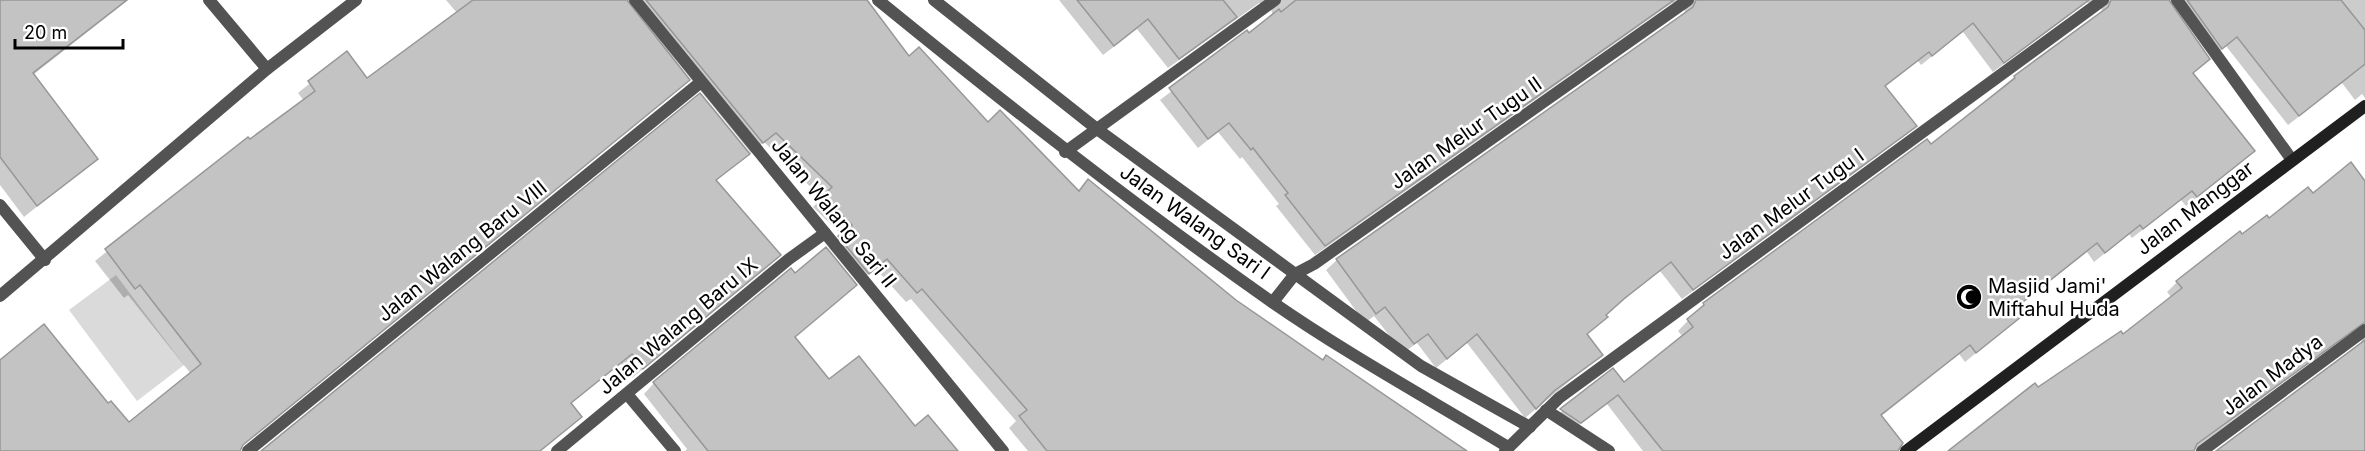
<svg xmlns="http://www.w3.org/2000/svg" width="2365" height="451" font-family="Inter,sans-serif">
	<style>
		.green { fill: #dadada }
		.shadow { fill: #0003 }
		.building { fill: #c3c3c3; stroke: #979797; stroke-width: 1.5 }
		.lines { fill: none; stroke-linecap: round; stroke-linejoin: round }
		.street { stroke: #535353; stroke-width: 12 }
		.secondary { stroke: #202020; stroke-width: 12 }
		.labels { text-anchor: middle; dominant-baseline: central; stroke-width: 5; stroke-linejoin: round; paint-order: stroke }
		.street-label { font-size: 20px; fill: #000; stroke: #fff }
		.poi-label { font-size: 20px; fill: #000; stroke: #fff; text-anchor: start }
	</style>
	<rect width="100%" height="100%" fill="#fff"/>
	<path class="green" d="M116,275L184,365L137,401L69,310Z"/>
	<g class="shadow">
		<path d="M0,0H128L33,75L96,159L24,217L0,185Z"/>
		<path d="M446,0H849L909,58L988,124L1077,192L1088,181L1235,302L1322,361L1464,451H1028L1009,428L1016,421L911,299L906,302L875,268L858,283L829,248L842,235L813,207L822,198L764,142L751,153L631,5L688,80L241,446L240,451H0V363L108,405L129,424L191,374L128,295L124,298L95,261L247,139L249,141L304,101L298,93L347,53L367,80L457,13Z"/>
		<path d="M1059,0H2365V98L2362,94L2355,100L2342,83L2288,125L2226,46L2212,58L2173,5L2168,4L2192,74L2253,151L2243,161L2186,206L2181,200L2132,238L2129,234L2094,262L2087,252L2013,310L2019,317L2008,327L1965,362L1959,354L1880,417L1897,451H1643L1607,404L1570,432L1551,420L1613,371L1624,384L1683,337L1678,331L1704,304L1931,146L2014,77L2100,15L2102,9L2095,2L2086,3L1993,72L1963,32L1921,65L1918,61L1884,87L1915,126L1904,136L1682,299L1660,271L1605,315L1606,317L1586,335L1601,355L1525,418L1467,343L1436,368L1417,343L1403,353L1374,316L1365,323L1326,270L1337,260L1685,14L1684,5L1672,3L1315,255L1276,206L1279,204L1242,157L1240,159L1218,132L1198,148L1160,100L1272,14L1271,5L1259,3L1168,68L1137,29L1103,55Z"/>
		<path d="M748,153L716,181L768,266L632,378L620,363L570,404L580,417L540,451H263Z"/>
		<path d="M2365,182V451H2218L2361,345L2362,336L2357,332L2349,333L2192,451H1950L2038,389L2123,336L2172,298L2167,292L2177,282L2242,236L2313,195Z"/>
		<path d="M794,337L829,381L956,451H685L687,449L644,394L654,383Z"/>
	</g>
	<g class="building">
		<path d="M0,0H127L33,73L98,159L37,206L0,157Z"/>
		<path d="M473,0H627L690,80L243,445L240,451H0V360L44,324L108,403L111,401L129,422L201,364L140,285L135,289L105,249L248,137L250,139L315,91L308,81L347,51L367,78Z"/>
		<path d="M646,0H867L909,56L919,47L988,122L1000,110L1079,191L1088,179L1236,300L1323,360L1326,355L1467,451H1047L1019,416L1027,410L922,289L917,293L887,259L869,274L838,236L852,225L823,196L832,187L776,133L763,143Z"/>
		<path d="M1077,0H1223L1237,17L1179,59L1148,19L1114,46Z"/>
		<path d="M1296,0H1674L1325,246L1285,195L1288,193L1253,148L1251,150L1229,123L1208,139L1169,88L1247,30L1249,33L1279,9L1281,12Z"/>
		<path d="M1696,0H2089L2004,63L1973,23L1932,56L1929,52L1885,86L1917,126L1693,290L1671,262L1625,298L1606,315L1608,317L1587,334L1603,355L1554,391L1536,409L1477,334L1447,359L1428,334L1414,344L1385,307L1376,314L1336,259L1693,7Z"/>
		<path d="M2111,0H2169L2210,59L2193,73L2255,151L2197,197L2192,191L2143,229L2140,225L2105,253L2097,243L2014,309L2021,317L1976,353L1970,345L1881,415L1903,443L1898,451H1663L1618,395L1581,423L1560,409L1613,368L1624,382L1693,327L1687,319L1704,305L1703,303L1927,139L1931,144L2015,78L2014,76L2108,7Z"/>
		<path d="M2187,0H2341L2365,30V64L2299,116L2237,37L2222,49Z"/>
		<path d="M700,93L750,154L716,180L781,255L643,369L632,354L571,403L582,417L540,451H261Z"/>
		<path d="M2351,162L2365,181V322L2197,444L2194,451H1948L2035,383L2038,387L2121,331L2123,334L2182,288L2176,281L2240,231L2242,234L2267,215L2269,218L2308,187L2313,193Z"/>
		<path d="M826,247L857,285L795,337L829,379L859,356L915,426L928,415L958,451H708L653,382L791,268L795,273Z"/>
		<path d="M2365,340V451H2216Z"/>
	</g>
	<g class="lines">
		<g class="street">
			<path d="M209,0L267,69"/>
			<path d="M635,0L1003,451"/>
			<path d="M878,0C1007,105 1135,206 1272,302C1347,354 1429,399 1508,447"/>
			<path d="M934,0L1097,129L1421,366L1530,427"/>
			<path d="M2177,0L2292,160"/>
			<path d="M1065,152L1275,0"/>
			<path d="M0,205L45,260"/>
			<path d="M0,296L267,69L356,0"/>
			<path d="M1273,302L1295,274L1314,264L1688,0"/>
			<path d="M627,394L675,451"/>
			<path d="M1546,410L1609,451"/>
			<path d="M248,451L701,82"/>
			<path d="M557,451L789,259L825,233"/>
			<path d="M1505,451L1559,398L2103,0"/>
			<path d="M2202,451L2365,330"/>
		</g>
		<path class="secondary" d="M1906,451L2365,106"/>
	</g>
	<defs>
		<g id="mosque-disc" transform="scale(1.35)"><circle r="9.5" fill="#000" stroke="#fff"/><path d="M3.5-4.9A6 6 0 1 0 3.5 4.9A5 5 0 1 1 3.5-4.9Z" fill="#fff"/></g>
	</defs>
	<g fill-rule="evenodd">
		<use href="#mosque-disc" x="1969" y="297"/>
	</g>
	<g class="labels">
		<g class="street-label">
			<text transform="translate(1466 133) rotate(-35)">Jalan Melur Tugu II</text>
			<text transform="translate(1791 204) rotate(-36)">Jalan Melur Tugu I</text>
			<text transform="translate(2195 208) rotate(-37)">Jalan Manggar</text>
			<text transform="translate(834 213) rotate(51)">Jalan Walang Sari II</text>
			<text transform="translate(1195 222) rotate(36)">Jalan Walang Sari I</text>
			<text transform="translate(462 251) rotate(-39)">Jalan Walang Baru VIII</text>
			<text transform="translate(678 326) rotate(-40)">Jalan Walang Baru IX</text>
			<text transform="translate(2272 375) rotate(-37)">Jalan Madya</text>
		</g>
		<g class="poi-label">
			<text x="1988" y="286">Masjid Jami'<tspan x="1988" dy="23">Miftahul Huda</tspan></text>
		</g>
	</g>
	<path d="M15 39v9h108v-9" fill="none" stroke="#000000" stroke-width="3"/>
	<text x="24" y="39" font-size="18" fill="#000000" stroke="#ffffff" stroke-width="4.5" paint-order="stroke">20 m</text>
</svg>
